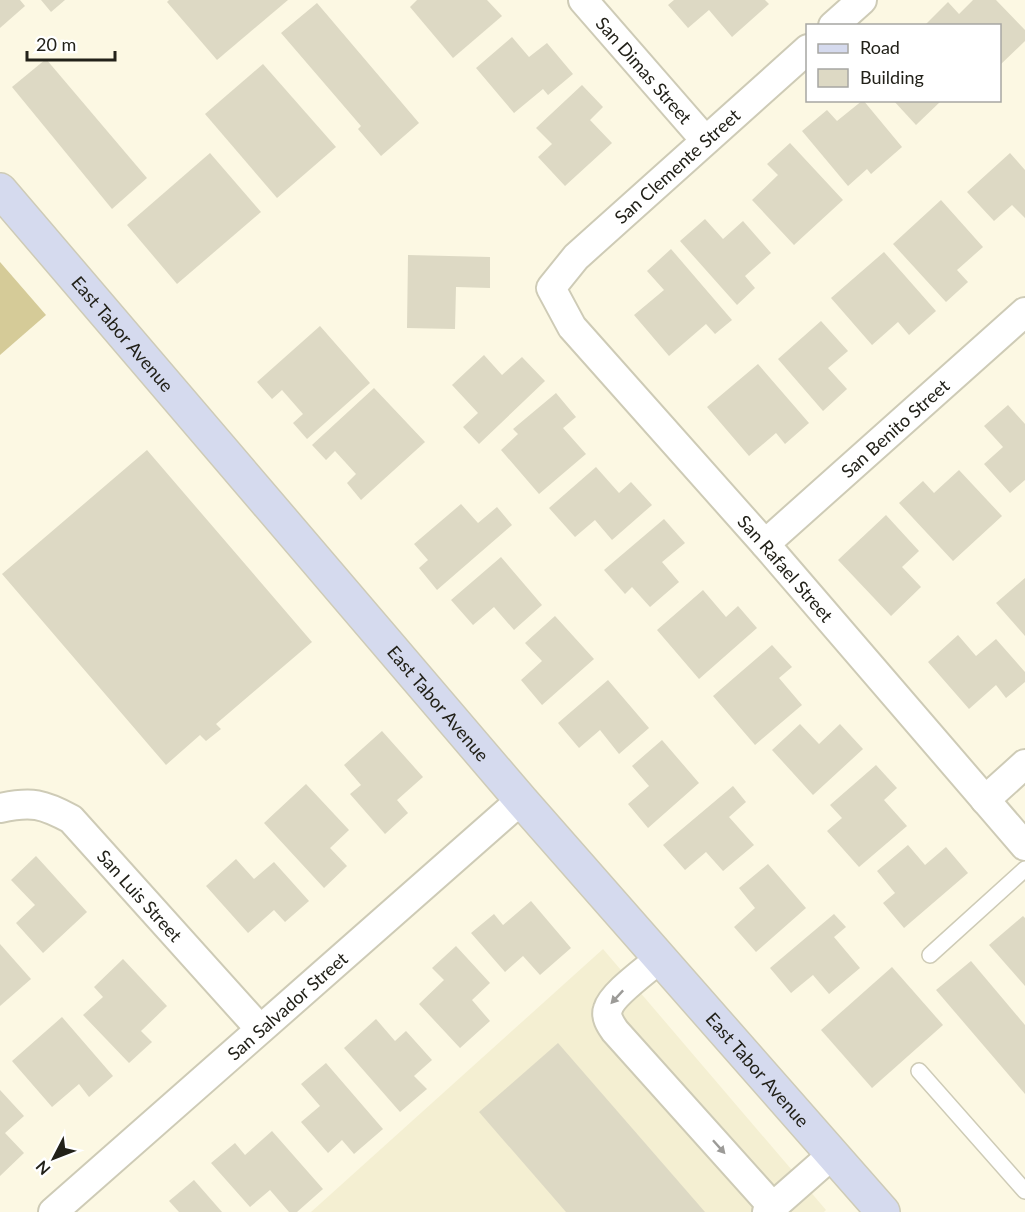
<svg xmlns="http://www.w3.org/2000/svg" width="1025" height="1212" font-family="Lato,sans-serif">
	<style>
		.built { fill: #f4efd2 }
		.green { fill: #d5cb98 }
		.building { fill: #ddd9c4 }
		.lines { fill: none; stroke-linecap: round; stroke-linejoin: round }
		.lane-casing { stroke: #cecbb6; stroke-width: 18 }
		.street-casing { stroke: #cecbb6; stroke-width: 32 }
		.secondary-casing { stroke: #cecbb6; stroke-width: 36 }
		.lane { stroke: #fff; stroke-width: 15 }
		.street { stroke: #fff; stroke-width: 28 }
		.secondary { stroke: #d5daee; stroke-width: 33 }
		.oneway { fill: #9c9b98 }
		.labels { text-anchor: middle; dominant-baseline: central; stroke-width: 4.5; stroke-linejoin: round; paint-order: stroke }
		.street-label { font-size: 18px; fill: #222119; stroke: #fff }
	</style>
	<rect width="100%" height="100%" fill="#fcf8e3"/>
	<path class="built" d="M603,949L826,1210L824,1212H311Z"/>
	<path class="green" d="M0,262L46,315L0,355Z"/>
	<g class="building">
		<path d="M0,0H20L25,6L0,28Z"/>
		<path d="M41,0H65L51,12Z"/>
		<path d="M169,0H288L217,60L167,2Z"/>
		<path d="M417,0H487L502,16L453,58L410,7Z"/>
		<path d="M674,0H765L769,4L732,37L709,10L688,28L668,5Z"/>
		<path d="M973,0H996L1025,30V41L1000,65V26H924L948,2L959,14Z"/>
		<path d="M317,3L419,123L381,156L358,129L361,126L281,33Z"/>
		<path d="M512,37L529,57L547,43L573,74L548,95L543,89L514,113L476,68Z"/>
		<path d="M46,59L147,178L112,209L12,87Z"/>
		<path d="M263,64L336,147L277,198L205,114Z"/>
		<path d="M582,85L603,107L590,120L612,143L565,186L538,157L552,144L536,128Z"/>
		<path d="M863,100L902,147L871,174L867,169L848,186L802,131L827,110L837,121Z"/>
		<path d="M893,100H942L916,125Z"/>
		<path d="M790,143L843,200L794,245L752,200L778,175L767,164Z"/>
		<path d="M210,153L261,212L177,284L127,225Z"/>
		<path d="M1010,153L1025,170V218L1012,205L994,221L967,192Z"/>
		<path d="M941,200L983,247L957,270L968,282L946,302L893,244Z"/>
		<path d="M705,219L723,239L743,221L771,253L745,276L755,288L737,305L680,241Z"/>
		<path d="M671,249L732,320L715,334L706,324L669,356L634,315L664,290L647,271Z"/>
		<path d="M884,252L936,311L909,335L898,322L872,345L831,298Z"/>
		<path d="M408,255L490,257V288L456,287L455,329L407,328Z"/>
		<path d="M821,321L848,351L828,368L847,389L823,411L778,359Z"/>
		<path d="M320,326L370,383L307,439L293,423L303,414L282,390L272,399L257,382Z"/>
		<path d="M484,355L502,375L522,357L545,381L479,444L463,427L478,413L452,385Z"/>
		<path d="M758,364L809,423L785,444L776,433L749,456L707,407Z"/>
		<path d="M374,388L425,442L361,500L347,483L356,474L335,451L326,460L312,445Z"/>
		<path d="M556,393L576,417L563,428L586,454L539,494L501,450L518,434L513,429Z"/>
		<path d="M1008,405L1025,424V480L1010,493L984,464L1003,447L984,426Z"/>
		<path d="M147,450L312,642L216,724L221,729L206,741L200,735L166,765L2,574Z"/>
		<path d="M596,467L619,493L631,482L652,505L612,540L595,520L575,537L549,508Z"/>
		<path d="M959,470L1002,516L953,561L899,503L923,481L934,493Z"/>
		<path d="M461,504L478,523L497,507L512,525L437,590L419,568L428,560L414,544Z"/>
		<path d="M886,515L919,551L902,567L921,587L891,616L838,560Z"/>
		<path d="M664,519L685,543L662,562L679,582L650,607L632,587L625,594L604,570Z"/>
		<path d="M501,557L542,605L514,630L494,607L473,625L451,600Z"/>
		<path d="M1025,578V636L996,603Z"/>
		<path d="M703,590L726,617L738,606L757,628L699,679L657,630Z"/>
		<path d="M555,616L594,659L542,705L521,680L542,661L525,643Z"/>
		<path d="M958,635L976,656L996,639L1025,672V682L1006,698L996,685L969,709L928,662Z"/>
		<path d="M772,645L792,667L779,678L802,705L755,745L713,696Z"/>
		<path d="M608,680L649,728L619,754L600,730L579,748L558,723Z"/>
		<path d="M800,724L819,744L840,724L863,749L813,795L772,750Z"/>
		<path d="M382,731L423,777L397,800L408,813L385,834L350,794L361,785L344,765Z"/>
		<path d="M662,740L699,783L648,828L628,804L649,786L632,766Z"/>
		<path d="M876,765L897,788L884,800L907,826L859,867L827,831L842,818L830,805Z"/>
		<path d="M306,784L349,830L330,848L347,866L324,888L264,823Z"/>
		<path d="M733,786L746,802L729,817L754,845L723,871L706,852L685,870L663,845Z"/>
		<path d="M908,845L925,865L946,847L968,873L904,928L883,903L895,893L877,871Z"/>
		<path d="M36,856L87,912L43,953L16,923L35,905L11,880Z"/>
		<path d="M236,859L254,879L274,862L309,901L285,922L274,910L248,933L206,886Z"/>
		<path d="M768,864L806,908L756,952L734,927L755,908L739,888Z"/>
		<path d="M531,901L571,948L540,975L523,956L505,972L471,933L494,914L503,925Z"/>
		<path d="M834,914L846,927L834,937L860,968L829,994L813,975L791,993L770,968Z"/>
		<path d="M1023,916L1025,918V986L989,945Z"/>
		<path d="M0,944L31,979L0,1006Z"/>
		<path d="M456,946L490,983L472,1000L490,1021L460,1048L419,1004L444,980L432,968Z"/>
		<path d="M123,959L167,1006L141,1031L152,1042L129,1063L83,1015L103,997L94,987Z"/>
		<path d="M971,961L1025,1025V1094L936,990Z"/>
		<path d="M892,967L943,1025L872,1088L821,1030Z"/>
		<path d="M62,1017L113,1076L89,1097L79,1084L52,1107L12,1061Z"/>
		<path d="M376,1019L395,1041L406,1031L432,1060L414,1076L427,1089L400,1112L344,1048Z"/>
		<path d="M558,1043L705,1212H566L479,1112Z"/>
		<path d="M326,1063L383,1129L354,1154L342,1140L328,1153L301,1122L320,1106L301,1084Z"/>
		<path d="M0,1090L24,1116L5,1133L24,1153L0,1176Z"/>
		<path d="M272,1131L323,1189L297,1212H289L270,1190L250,1207L211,1163L235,1143L245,1155Z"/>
		<path d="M194,1180L222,1212H179L169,1201Z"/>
	</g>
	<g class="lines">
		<g class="lane-casing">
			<g id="lane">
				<path d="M930,955L1025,869"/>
				<path d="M919,1071L1025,1191"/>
			</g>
		</g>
		<g class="street-casing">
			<g id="street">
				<path id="s1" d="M583,0L705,140"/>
				<path d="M833,26L862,0"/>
				<path id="s2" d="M808,49L576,257L551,288L572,327L765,544L1025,846"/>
				<path id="s3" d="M765,544L1025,312"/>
				<path d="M985,800L1025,764"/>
				<path id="s4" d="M0,808C32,801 43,804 71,819L260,1029"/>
				<path d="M660,958C648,969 612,994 608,1009C605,1017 611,1025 615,1031L773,1207"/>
				<path id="s5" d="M53,1212L521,800"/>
				<path d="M767,1212L833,1154"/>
			</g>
		</g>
		<g class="secondary-casing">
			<g id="secondary">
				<path id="s6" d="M0,190L521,800L883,1212"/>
			</g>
		</g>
		<use href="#lane" class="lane"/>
		<use href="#street" class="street"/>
		<use href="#secondary" class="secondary"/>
	</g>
	<defs><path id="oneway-solid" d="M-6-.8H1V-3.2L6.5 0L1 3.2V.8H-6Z" transform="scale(1.5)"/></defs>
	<g class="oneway">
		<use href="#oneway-solid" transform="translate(617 997) rotate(133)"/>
		<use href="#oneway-solid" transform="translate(719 1147) rotate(48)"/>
	</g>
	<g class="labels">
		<g class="street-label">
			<text stroke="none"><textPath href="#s1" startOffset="93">San Dimas Street</textPath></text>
			<text transform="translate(677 166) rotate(-42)">San Clemente Street</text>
			<text stroke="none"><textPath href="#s6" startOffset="189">East Tabor Avenue</textPath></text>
			<text stroke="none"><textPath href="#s3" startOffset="174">San Benito Street</textPath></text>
			<text stroke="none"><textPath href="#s2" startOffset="718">San Rafael Street</textPath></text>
			<text stroke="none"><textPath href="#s6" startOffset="675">East Tabor Avenue</textPath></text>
			<text stroke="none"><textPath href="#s4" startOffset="177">San Luis Street</textPath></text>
			<text stroke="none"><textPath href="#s5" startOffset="312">San Salvador Street</textPath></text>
			<text stroke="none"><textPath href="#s6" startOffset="1161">East Tabor Avenue</textPath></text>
		</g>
	</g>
	<rect x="806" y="24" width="195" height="78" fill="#ffffff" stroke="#a7a6a3" stroke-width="1.5"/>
	<rect x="818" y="44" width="30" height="9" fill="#d5daee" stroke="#a7a6a3" stroke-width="1.5"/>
	<text x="860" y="54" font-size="18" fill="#222119">Road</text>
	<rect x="818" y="69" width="30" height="18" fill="#ddd9c4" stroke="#a7a6a3" stroke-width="1.5"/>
	<text x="860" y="84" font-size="18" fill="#222119">Building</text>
	<g transform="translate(54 1158) rotate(228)" stroke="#ffffff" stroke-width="4.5" paint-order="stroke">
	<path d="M0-4.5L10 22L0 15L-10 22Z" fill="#222119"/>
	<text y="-9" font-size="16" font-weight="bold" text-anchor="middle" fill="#222119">N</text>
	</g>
	<path d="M27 51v9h88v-9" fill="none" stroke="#222119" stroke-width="3"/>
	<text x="36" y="51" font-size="18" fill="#222119" stroke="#ffffff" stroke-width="4.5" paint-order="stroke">20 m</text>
</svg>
